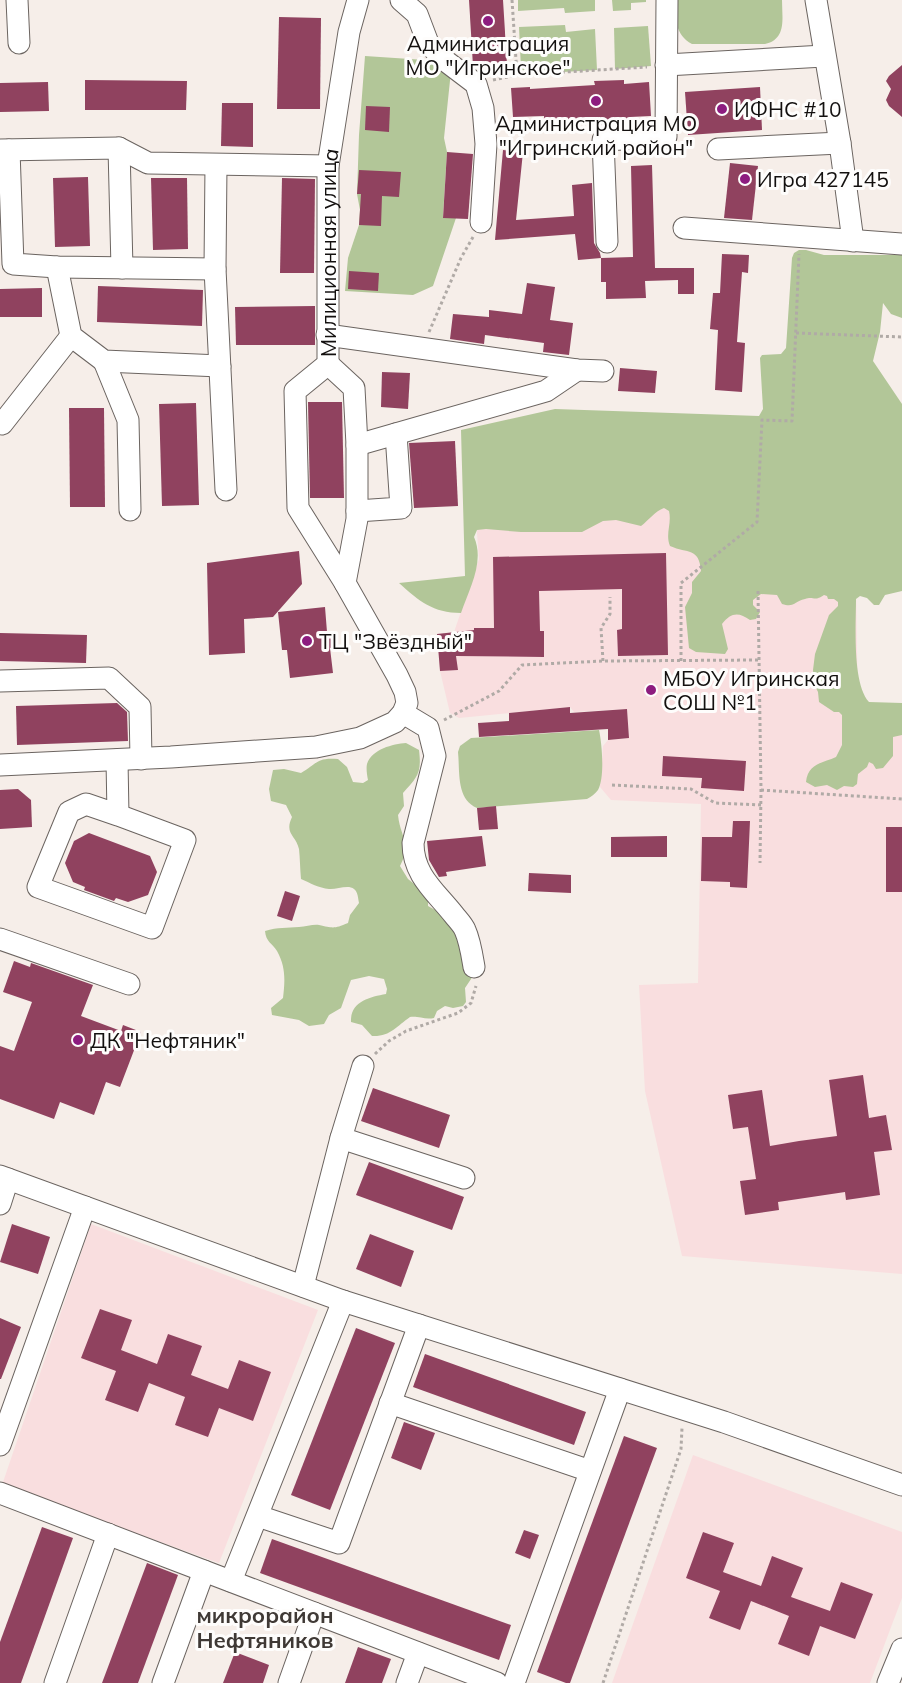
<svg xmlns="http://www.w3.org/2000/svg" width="902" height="1683" font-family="Mulish,sans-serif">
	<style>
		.education { fill: #f9dedf }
		.green { fill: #b2c698 }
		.building { fill: #90425f }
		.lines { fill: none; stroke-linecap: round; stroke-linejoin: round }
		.minor-casing { stroke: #6b6460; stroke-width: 23 }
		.path { stroke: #b0aaa6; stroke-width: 3; stroke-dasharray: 3 3; stroke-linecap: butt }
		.minor { stroke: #fff; stroke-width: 21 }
		.poi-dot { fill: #8d1c7f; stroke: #fefdfc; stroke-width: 2 }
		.labels { text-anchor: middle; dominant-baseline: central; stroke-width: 6; stroke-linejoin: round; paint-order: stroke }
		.poi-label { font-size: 21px; fill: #13100f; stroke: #fefdfc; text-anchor: start }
		.street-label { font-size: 21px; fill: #13100f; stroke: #fefdfc }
		.neighbourhood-label { font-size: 22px; font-weight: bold; fill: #3f3935; stroke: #fefdfc }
	</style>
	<rect width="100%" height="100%" fill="#f6eee9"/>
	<g class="education">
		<path d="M469,429L553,439L856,589L858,709L902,710V1274L682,1256L645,1091L639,985L698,983L701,804L611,800L600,787L603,746L608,740L629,738L627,709L574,712L570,707L459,718L450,713L440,671L437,634L454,632L479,559Z"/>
		<path d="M91,1224L318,1310L219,1563L2,1485Z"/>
		<path d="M693,1455L902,1532V1598L870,1683H612Z"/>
	</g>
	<g class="green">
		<path d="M518,0H595V11L565,13L564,8L518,11Z"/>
		<path d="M612,0H646V2L631,3V10L613,11Z"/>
		<path d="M673,0H782C782,18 787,39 765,44H692C675,35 675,17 673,0Z"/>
		<path d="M565,25L566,32L595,29L597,70L528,74L521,69L519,27Z"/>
		<path d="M648,26L651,66L615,69L614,28Z"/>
		<path d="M365,56L425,60L451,71L444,138L447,152L443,217L456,218L433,286L413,295L345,291L348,258L359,225L360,210L357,194L359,135Z"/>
		<path d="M799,250H806L824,255H902V318L891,314L883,303L880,332L873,361L902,404V591L885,595L879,605H874L867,598L860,596L856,599C856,626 852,683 869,702L902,703V735L893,737V756L883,768L876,769L873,764L869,762L867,767L858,774L857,784L853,787L844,786L837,790L827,785L815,787L806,782C808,763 823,763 836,757L842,745V715L839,712H834L819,702L818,692L814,684L813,670L815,654L829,615L838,606V602L834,599H828L827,596L824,595C814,602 814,596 805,599C794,601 795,608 782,604L777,595L761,594L753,600V605L760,612L756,619L750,620C739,612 731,612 722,624L728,649L725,654L696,652L689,648L685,607L692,593V582L701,571C699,547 688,554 670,546C665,534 672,524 669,511L664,508C655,511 649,520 641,526L616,520L603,521L582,532H521L486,529L477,530L474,537C485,562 469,589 461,613C433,613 419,601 399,583L465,576L461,430L555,409L759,416L763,409L760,358L762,355L781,354L786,348L792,258L794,253Z"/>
		<path d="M599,730C602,743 605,778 598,790C595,794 591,797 587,799L477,808C456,799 460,772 458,752L460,746L471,738Z"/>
		<path d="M406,743L419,750C422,774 417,777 403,793L404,806L398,815C400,836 412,844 400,866L408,879L428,895V906L437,911L453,913L473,976L465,988L466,1002L463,1006L453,1008L445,1006L437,1011L434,1018C425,1020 419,1016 410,1017C397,1026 390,1037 372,1036L362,1025L351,1022C350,1002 369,997 386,994L387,989L384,979L369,976L351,980L341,1008L329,1015L324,1024L309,1026L299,1020L272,1015L271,1008L283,998C285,981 286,967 277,951C272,943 266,942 265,931C278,927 287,928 299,927C306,927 313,924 319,925C333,928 334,929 348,923L350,915L359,903C358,898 358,892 354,889C348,884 336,890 329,889C319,888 310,883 301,879C300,869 300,858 299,849C296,835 284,834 292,817L286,805L271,801L269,789L273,770L284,769L301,773C317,764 316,757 338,759L347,767L353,782L363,783L368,780C367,775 366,768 367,764C372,749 393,744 406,743Z"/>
	</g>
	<g class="building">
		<path d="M469,0H503L507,65L475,67L473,66Z"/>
		<path d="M279,17L321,18L320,109H277Z"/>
		<path d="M902,65V117L889,106L886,100L891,89L886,81L889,76Z"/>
		<path d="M85,80L187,81L186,110H85Z"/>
		<path d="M624,80V84L649,82L651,116L630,117V123L590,125V119L544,121V116L513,117L511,88L530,87V89L595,85L594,81Z"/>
		<path d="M48,82L49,111L0,112V83Z"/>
		<path d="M760,87L762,130L688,135L685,92Z"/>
		<path d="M222,103H253V147L221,146Z"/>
		<path d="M366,106L390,107L389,132L365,130Z"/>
		<path d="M503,150L523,152L516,220L574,216L572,185L592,183L594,243L600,253L601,258L578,260L575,234L495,240Z"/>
		<path d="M447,152L473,154L468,219L443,218Z"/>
		<path d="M730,163L758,166L752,220L724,218Z"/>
		<path d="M652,165L655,268H694V294H678V280L645,281L646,298L606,299V282H601V258L633,257L631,166Z"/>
		<path d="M359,170L401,172L399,197L382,196L381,226L359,225L361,194H357Z"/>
		<path d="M88,177L90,246L55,247L53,178Z"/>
		<path d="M151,178H187L188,249L153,250Z"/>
		<path d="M282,178L315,179L314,273H280Z"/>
		<path d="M722,254L749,255L748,273L742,272L737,342L745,343L742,392L715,390L718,330L710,329L713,293H720Z"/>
		<path d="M349,271L379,273L378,291L348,289Z"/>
		<path d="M527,283L555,287L550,320L573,323L569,355L543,352L544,343L485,335L484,344L450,339L453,314L489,317V310L522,314Z"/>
		<path d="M98,286L203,290L202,326L97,322Z"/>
		<path d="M42,288V317H0V289Z"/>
		<path d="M315,306V345H236L235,307Z"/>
		<path d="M620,368L657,371L655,393L618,391Z"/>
		<path d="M382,372L410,373L408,409L381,407Z"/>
		<path d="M308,402H342L344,498H310Z"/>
		<path d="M196,403L199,505L162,506L159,404Z"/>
		<path d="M69,408H104L105,507H70Z"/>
		<path d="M455,441L458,506L414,508L409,443Z"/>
		<path d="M299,551L302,584L273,617L244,619L245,653L209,655L207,563Z"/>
		<path d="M666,553L668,655L618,656L617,630L622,629V589L539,591L540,631H544V657L456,656L458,670L440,671L437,634L474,630V628H494L493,557Z"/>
		<path d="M325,607L327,632H332L334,647L330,648L333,673L290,678L287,650H282L278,612Z"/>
		<path d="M0,633L87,635L86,663L0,661Z"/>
		<path d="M117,703L127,712L128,741L17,745L16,706Z"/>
		<path d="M570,707V713L627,709L629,738L608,740V729L479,737L478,723L509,721V713Z"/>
		<path d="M663,756L746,761L744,791L701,788L702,778L662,776Z"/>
		<path d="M18,789L31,800L32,827L0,829V790Z"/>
		<path d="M496,806L498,829L479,830L477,808Z"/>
		<path d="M733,821H750L747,888L730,887V882L701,881L702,837H732Z"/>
		<rect x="886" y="827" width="16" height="65"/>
		<path d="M89,833L150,856L157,872L148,895L128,902L116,898L114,901L84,890L85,887L73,882L65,863L74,841Z"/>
		<path d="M482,836L486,866L446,872L447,876L439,877L429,860L427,841Z"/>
		<path d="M667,836V857H611V837Z"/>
		<path d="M529,873L571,875V893L528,891Z"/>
		<path d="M285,891L300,896L292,921L277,916Z"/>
		<path d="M14,961L30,967L31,963L93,985L81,1016L121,1031L123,1025L141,1032L120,1087L106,1082L94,1115L60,1102L54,1119L0,1099V1046L14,1051L32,1002L3,992Z"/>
		<path d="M863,1075L869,1118L886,1115L892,1150L874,1152L880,1195L846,1200L845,1192L778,1202L779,1210L745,1215L740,1181L756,1179L748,1127L733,1129L728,1095L762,1090L770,1146L799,1141L837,1136L829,1080Z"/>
		<path d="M373,1088L450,1115L439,1148L361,1121Z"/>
		<path d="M369,1162L464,1197L452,1230L356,1195Z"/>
		<path d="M12,1224L50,1237L38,1274L0,1262Z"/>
		<path d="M370,1234L414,1251L401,1287L356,1269Z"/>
		<path d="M100,1309L132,1320L121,1350L157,1364L168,1334L202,1346L191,1375L228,1389L239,1360L271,1372L253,1421L219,1408L208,1437L175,1425L185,1397L149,1383L138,1412L105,1400L116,1371L81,1358Z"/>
		<path d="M0,1318L21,1327L1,1379H0Z"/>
		<path d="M356,1328L395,1343L330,1510L291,1495Z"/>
		<path d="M425,1354L586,1412L574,1445L413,1387Z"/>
		<path d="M404,1422L435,1433L421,1470L391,1458Z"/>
		<path d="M624,1436L657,1448L570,1683H566L537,1672Z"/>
		<path d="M42,1527L73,1538L21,1683H0V1642Z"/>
		<path d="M524,1530L539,1535L530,1559L515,1553Z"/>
		<path d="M703,1532L734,1543L723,1572L761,1586L772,1556L803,1568L791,1597L830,1611L841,1582L873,1594L855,1639L820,1626L809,1656L778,1644L789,1616L751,1601L740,1630L709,1618L720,1591L686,1578Z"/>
		<path d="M272,1539L511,1625L499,1660L260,1573Z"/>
		<path d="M147,1563L178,1575L138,1683H102Z"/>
		<path d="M358,1647L391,1659L382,1683H345Z"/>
		<path d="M235,1652L269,1665L263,1683H223Z"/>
	</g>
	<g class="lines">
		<g class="minor-casing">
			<g id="minor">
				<path d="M17,0L19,43"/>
				<path d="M401,0L417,14L428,43L443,59L476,84L483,108L486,144L481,222"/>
				<path d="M816,0L840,143L853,241"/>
				<path d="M666,65L824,56"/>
				<path d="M119,148L122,268"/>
				<path d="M718,149L840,143"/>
				<path d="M0,150L119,148L148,163L328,166"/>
				<path d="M9,150L13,264L57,267L215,269"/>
				<path d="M216,165L215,269L226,490"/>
				<path d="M684,228L902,244"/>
				<path d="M607,242L603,140L666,137L667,0"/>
				<path d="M57,267L71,336L104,361L220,366"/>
				<path d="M327,335L577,370L603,371"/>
				<path d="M104,361L128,420L130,510"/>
				<path d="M328,364L354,388L357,445V519L345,583"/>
				<path d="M2,424L71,336"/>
				<path d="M357,445L546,391L577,370"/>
				<path d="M357,511L401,508L396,434"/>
				<path d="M0,681L109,678L140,707L141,759"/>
				<path d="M403,713L428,728L435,756L413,843C413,875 435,891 454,915C458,920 463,925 465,930C470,941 472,955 474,967"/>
				<path d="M117,760L118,815L185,840L152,928L38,887L69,812L86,804L118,815"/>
				<path id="s1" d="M0,765L171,757L316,747L360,738L395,722L403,713L407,703L405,692L397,675L345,583L298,508L295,391L328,364V166L349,32L358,0"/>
				<path d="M0,939L129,984"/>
				<path d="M341,1138L464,1178"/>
				<path d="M0,1176L343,1301L724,1422L902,1485"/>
				<path d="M0,1204L8,1179"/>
				<path d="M303,1286L341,1138L363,1066"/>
				<path d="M390,1403L590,1471"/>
				<path d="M0,1445L85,1207"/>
				<path d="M0,1493L497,1683"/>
				<path d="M258,1516L339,1543L419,1325"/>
				<path d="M231,1581L343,1301"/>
				<path d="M55,1683L108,1534"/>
				<path d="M163,1683L204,1571"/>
				<path d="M289,1683L314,1613"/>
				<path d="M407,1683L418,1653"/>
				<path d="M514,1683L620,1389"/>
				<path d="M888,1683L902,1649"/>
			</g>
		</g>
		<g class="path">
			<path d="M512,0L517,75L647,67"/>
			<path d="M493,80L517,75"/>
			<path d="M429,332L461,258L473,237"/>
			<path d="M796,333L902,337"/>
			<path d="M758,591L761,790L760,863"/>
			<path d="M603,661L601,628L610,614V597"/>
			<path d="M681,661V583L757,522L762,420L792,421L799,254"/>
			<path d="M444,720L499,691L522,665L603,661L759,660"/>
			<path d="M612,785L691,789L715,803L761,805"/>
			<path d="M761,790L902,799"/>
			<path d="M375,1054L389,1041L406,1031L458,1013L471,1003L476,986"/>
			<path d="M603,1683L681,1449L682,1428"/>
		</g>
		<use href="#minor" class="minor"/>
	</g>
	<g class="poi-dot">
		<circle cx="488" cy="21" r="6"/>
		<circle cx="596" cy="101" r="6"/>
		<circle cx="722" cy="109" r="6"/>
		<circle cx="745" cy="179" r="6"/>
		<circle cx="307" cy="641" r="6"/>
		<circle cx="651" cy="690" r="6"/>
		<circle cx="78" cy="1040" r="6"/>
	</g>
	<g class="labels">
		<g class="poi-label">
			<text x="488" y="43" text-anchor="middle">Администрация<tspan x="488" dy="24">МО "Игринское"</tspan></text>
			<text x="734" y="109">ИФНС #10</text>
			<text x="596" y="123" text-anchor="middle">Администрация МО<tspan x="596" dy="24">"Игринский район"</tspan></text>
			<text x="757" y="179">Игра 427145</text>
			<text x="319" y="641">ТЦ "Звёздный"</text>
			<text x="663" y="678">МБОУ Игринская<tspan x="663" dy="24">СОШ №1</tspan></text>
			<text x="90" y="1040">ДК "Нефтяник"</text>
		</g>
		<g class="street-label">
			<text stroke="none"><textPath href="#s1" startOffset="918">Милиционная улица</textPath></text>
		</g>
		<g class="neighbourhood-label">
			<text x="265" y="1615">микрорайон<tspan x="265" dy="25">Нефтяников</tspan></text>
		</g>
	</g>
</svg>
